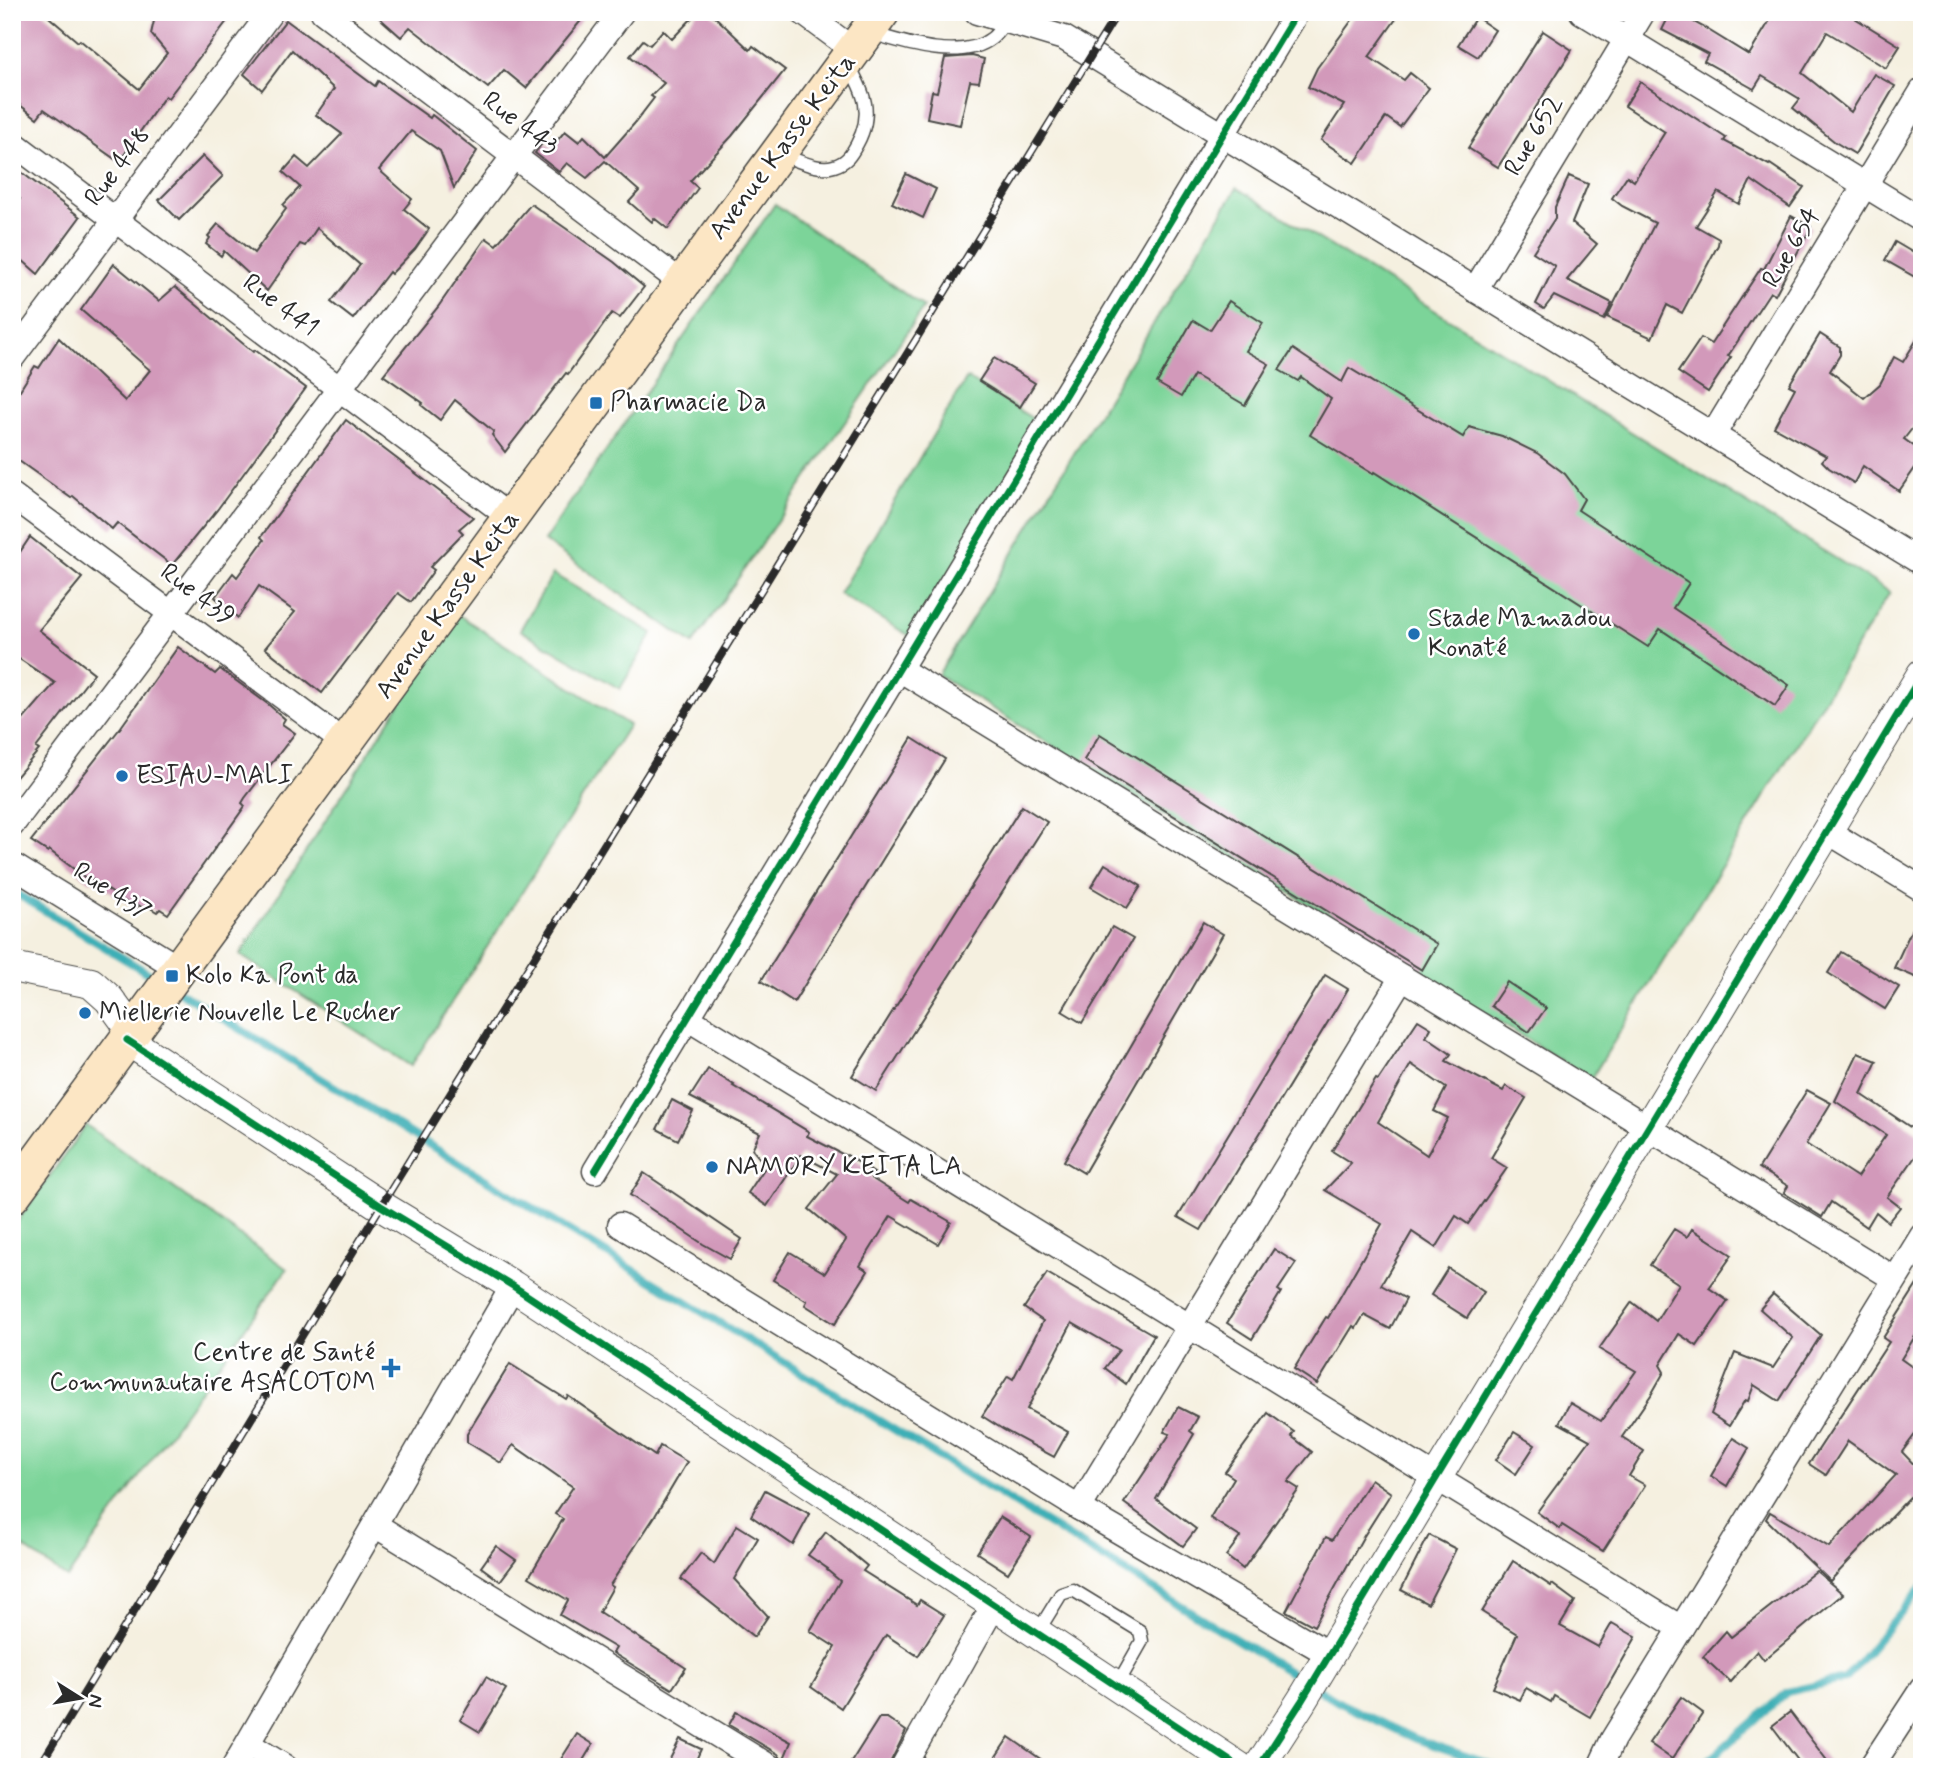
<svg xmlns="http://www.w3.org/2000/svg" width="1934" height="1779" font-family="Mynerve,sans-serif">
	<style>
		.green { fill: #7cd499; stroke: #548062; stroke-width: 2 }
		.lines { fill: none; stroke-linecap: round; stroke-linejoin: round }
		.stream { stroke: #3eafb6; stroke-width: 8 }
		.building { fill: #d299ba; fill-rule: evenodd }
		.service-casing { stroke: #494946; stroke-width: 15 }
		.minor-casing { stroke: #494946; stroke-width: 27 }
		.tertiary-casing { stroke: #494946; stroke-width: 32 }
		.secondary-casing { stroke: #494946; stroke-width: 38 }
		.service { stroke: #fff; stroke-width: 12 }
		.minor { stroke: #fff; stroke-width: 24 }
		.tertiary { stroke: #fff; stroke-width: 30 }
		.secondary { stroke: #fce6c4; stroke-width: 35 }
		.rail-casing { stroke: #2b2b2b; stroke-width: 8 }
		.rail { stroke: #fff; stroke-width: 5; stroke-dasharray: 16; stroke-linecap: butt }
		.cycleway-casing { stroke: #fff; stroke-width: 11 }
		.cycleway { stroke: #00873e; stroke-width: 7 }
		.poi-dot { fill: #1f6fb2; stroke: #fff; stroke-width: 2.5 }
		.labels { text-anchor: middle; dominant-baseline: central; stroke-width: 5; stroke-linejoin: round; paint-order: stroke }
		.street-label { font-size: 26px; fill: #2b2b2b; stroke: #fff }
		.poi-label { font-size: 26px; fill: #2b2b2b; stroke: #fff; text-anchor: start }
	</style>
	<rect width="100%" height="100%" fill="#fff"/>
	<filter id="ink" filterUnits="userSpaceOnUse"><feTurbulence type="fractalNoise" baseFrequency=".0143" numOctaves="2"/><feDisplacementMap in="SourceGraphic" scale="14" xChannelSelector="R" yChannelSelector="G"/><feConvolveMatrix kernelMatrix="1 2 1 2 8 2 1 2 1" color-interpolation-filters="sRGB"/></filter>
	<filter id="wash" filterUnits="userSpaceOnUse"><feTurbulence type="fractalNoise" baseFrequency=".00686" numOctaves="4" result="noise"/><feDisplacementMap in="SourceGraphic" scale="28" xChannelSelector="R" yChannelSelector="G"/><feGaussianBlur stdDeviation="1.57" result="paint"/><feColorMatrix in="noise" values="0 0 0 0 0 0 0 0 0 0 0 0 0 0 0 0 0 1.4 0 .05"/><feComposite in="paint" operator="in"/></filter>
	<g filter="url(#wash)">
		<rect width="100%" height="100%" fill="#f5f0e0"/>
		<g class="green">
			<path d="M1237,188L1890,592L1591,1079L938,675Z"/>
			<path d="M775,204L924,307L693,644L544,541Z"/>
			<path d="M967,378L1040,423L913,638L839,594Z"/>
			<path d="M553,574L653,633L620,689L520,630Z"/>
			<path d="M457,614L629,725L411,1066L240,955Z"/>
			<path d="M86,1125L287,1269L67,1578L12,1539V1229Z"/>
		</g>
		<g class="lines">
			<g class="stream">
				<path d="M12,891L161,981"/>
				<path d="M175,989L1340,1703L1416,1739L1498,1767"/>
				<path d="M1701,1767L1787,1692L1845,1679L1922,1587"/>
			</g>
		</g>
		<g id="blocks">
			<g class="building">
				<path d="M12,12H43L78,42L80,40L139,89L167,53L151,34L156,12L196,15L198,12H234L168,98L165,96L119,162L44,109L37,118L12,99Z"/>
				<path d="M373,12H588L526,88L504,70L488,88L410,27L401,37Z"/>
				<path d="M698,12H710L750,50L753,46L785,70L732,136L690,181L698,188L668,229L654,218L652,222L629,202L639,191L605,161L587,178L567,163L559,172L535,153L544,141L552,147L565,131L579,142L584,136L605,157L634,124L654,98L651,96L664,83L630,56L643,40L650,45L663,30L672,39Z"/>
				<path d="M1358,12H1401L1369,57L1404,80L1410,73L1429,88L1400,127L1386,117L1355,163L1321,140L1344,105L1308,87L1317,68Z"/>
				<path d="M1671,12H1676L1705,28L1749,55L1775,12H1845L1900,46L1886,68L1827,32L1802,73L1851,112L1874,74L1895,86L1855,154L1835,142L1793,108L1800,99L1762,76L1754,89L1704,61L1708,54L1662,30Z"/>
				<path d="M1476,17L1495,30L1478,57L1458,45Z"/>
				<path d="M286,20L375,86L378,81L430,118L432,115L477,151L454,188L440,151L411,131L379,170L412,199L404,209L429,229L415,249L391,274L389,272L353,319L331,302L360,265L317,228L305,246L300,244L267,291L224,251L221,256L206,244L210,238L208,236L218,224L254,253L286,209L283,205L300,187L283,172L296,157L309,168L342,134L316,115L334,89L292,50L262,90L244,74Z"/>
				<path d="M1543,31L1572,50L1498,167L1468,148Z"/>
				<path d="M972,56L984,59L979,82L970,81L960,125L927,118L932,91L937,92L945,58Z"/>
				<path d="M1640,82L1726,138L1724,141L1769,165L1770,164L1804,187L1790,207L1751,180L1739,204L1718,192L1696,226L1719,239L1718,245L1682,313L1667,305L1652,338L1607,317L1655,223L1622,206L1612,198L1627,176L1634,181L1665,132L1625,106Z"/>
				<path d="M203,156L223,176L179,220L159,200Z"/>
				<path d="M12,165L80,217L38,274L12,251V210L20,199L12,192Z"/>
				<path d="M906,174L936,189L923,218L892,203Z"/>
				<path d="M1569,176L1588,184L1572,223L1597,244L1567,280L1612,303L1604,320L1554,296L1544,309L1536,304L1555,266L1533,252L1555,218V207Z"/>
				<path d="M531,204L614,262L644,287L620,318L612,313L568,374L566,373L505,452L492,435L494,432L455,400L440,420L421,405L423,403L383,375L438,307L486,238L496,245Z"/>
				<path d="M1791,216L1811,227L1775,295L1770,292L1728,356L1731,357L1708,392L1678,372L1701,338L1711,344L1761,268L1764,269Z"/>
				<path d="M1895,242L1922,258V281L1885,260Z"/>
				<path d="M114,264L159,301L175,287L253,352L255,350L306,388L217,510L172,565L117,523L112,529L73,496L71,498L12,456V403L35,366L39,368L59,338L125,401L150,370L81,310Z"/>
				<path d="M1229,301L1263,323L1246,351L1269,364L1245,405L1194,375L1181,397L1157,383L1193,320L1210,330Z"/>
				<path d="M1922,331V416L1904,439L1922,452V458L1899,491L1863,466L1854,483L1829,468L1822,461L1826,456L1774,427L1795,388L1789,385L1820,334L1840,347V355L1830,371L1864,398L1880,384L1894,357L1903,362Z"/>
				<path d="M1293,349L1342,382L1349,368L1463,437L1469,427L1502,436L1537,453L1565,474L1584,499L1578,510L1689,583L1673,608L1789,685L1775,706L1660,629L1648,647L1374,472L1373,474L1310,435L1331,399L1301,377L1298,381L1279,370Z"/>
				<path d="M994,358L1035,383L1020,407L979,381Z"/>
				<path d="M346,420L473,517L459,529L463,533L430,567L434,570L411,602L398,593L322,693L265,648L295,612L259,586L238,618L215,597L233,573L237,577L264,540L261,537Z"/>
				<path d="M30,537L82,578L39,630L94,673L36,748L39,750L12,782V715L22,721L55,683L12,654V564Z"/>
				<path d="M178,647L215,674L220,669L269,705L285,719L282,724L295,733L245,798L242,803L245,806L168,914L160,909L157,912L147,906L145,909L138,905L136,909L92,879L91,882L49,850L48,852L31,841L121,727Z"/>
				<path d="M1100,734L1437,944L1422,970L1084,760Z"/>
				<path d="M912,738L945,759L794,1002L761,981Z"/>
				<path d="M1022,806L1047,822L876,1091L852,1076Z"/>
				<path d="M1105,864L1141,886L1127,908L1091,887Z"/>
				<path d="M1922,907V980L1894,968Z"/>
				<path d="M1203,922L1223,934L1084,1173L1064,1161Z"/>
				<path d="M1112,927L1133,939L1082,1023L1062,1011Z"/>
				<path d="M1841,952L1899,987L1885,1009L1828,973Z"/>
				<path d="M1325,975L1348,989L1201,1230L1178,1217Z"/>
				<path d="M1507,982L1546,1008L1529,1032L1491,1006Z"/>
				<path d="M1418,1020L1431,1028L1426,1037L1451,1054L1446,1061L1503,1091L1506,1086L1526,1098L1491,1158L1507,1168L1468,1224L1456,1216L1436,1248L1412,1232L1381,1285L1406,1299L1390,1329L1364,1315L1356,1328L1353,1326L1317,1384L1294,1369L1326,1317L1328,1318L1382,1224L1325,1190L1351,1163L1332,1151L1376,1079L1378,1080ZM1411,1064L1446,1088L1434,1111L1448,1118L1427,1155L1378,1122Z"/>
				<path d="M1858,1053L1877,1061L1861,1094L1922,1135V1147L1887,1197L1900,1207L1888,1222L1876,1212L1867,1227L1831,1202L1822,1217L1784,1193L1788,1186L1759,1168L1807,1090L1831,1103L1806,1144L1857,1177L1886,1135L1835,1101Z"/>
				<path d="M708,1069L734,1085L733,1086L809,1132L807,1136L846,1156L847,1155L874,1173L871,1178L909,1202L911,1199L951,1222L938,1244L891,1216L860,1266L868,1271L835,1324L805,1305L807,1301L773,1280L790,1252L825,1273L846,1240L809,1209L837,1174L801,1155L767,1206L748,1193L766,1166L752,1149L760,1133L690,1097Z"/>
				<path d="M672,1100L693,1111L678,1140L657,1129Z"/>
				<path d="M644,1173L742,1239L730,1259L703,1244L630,1195Z"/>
				<path d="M1674,1229L1687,1237L1692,1229L1732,1255L1709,1288L1728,1301L1697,1346L1679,1334L1660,1365L1664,1372L1651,1395L1622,1437L1644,1451L1629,1476L1645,1485L1603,1551L1562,1525L1560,1529L1537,1512L1590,1440L1559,1423L1570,1403L1601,1421L1636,1371L1599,1349L1632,1302L1656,1321L1679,1284L1650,1265Z"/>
				<path d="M1274,1249L1296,1263L1278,1290L1281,1292L1252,1339L1227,1323Z"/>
				<path d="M1448,1268L1484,1292L1467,1318L1431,1295Z"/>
				<path d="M1047,1273L1154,1335L1126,1384L1105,1368L1119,1350L1072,1323L1027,1409L1068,1432L1054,1457L1004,1430L982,1416L1008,1376L1013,1379L1043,1321L1024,1308Z"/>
				<path d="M1922,1277V1325L1901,1359L1922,1374V1425L1902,1452L1922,1473V1508L1910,1497L1830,1581L1766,1519L1770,1512L1829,1547L1896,1475L1848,1441L1826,1475L1809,1464L1889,1342L1883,1338Z"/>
				<path d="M1773,1294L1821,1335L1779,1401L1754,1385L1748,1401L1745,1400L1729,1426L1711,1414L1735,1353L1773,1368L1793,1338L1760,1309Z"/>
				<path d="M510,1364L566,1399L568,1396L655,1456L660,1446L687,1462L655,1516L610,1585L613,1587L599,1612L686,1668L672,1689L613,1653L616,1648L560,1615L568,1600L529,1577L563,1519L555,1514L573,1487L513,1445L501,1463L467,1442V1434Z"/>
				<path d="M1178,1407L1198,1417L1190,1431L1194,1434L1156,1499L1196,1529L1183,1546L1124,1503L1170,1434L1164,1432Z"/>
				<path d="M1268,1413L1294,1432L1291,1436L1312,1452L1288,1482L1299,1489L1243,1569L1226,1556L1240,1537L1210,1518L1234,1478L1225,1472Z"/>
				<path d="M1514,1432L1535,1445L1516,1474L1496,1460Z"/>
				<path d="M1733,1438L1749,1448L1727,1486L1711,1476Z"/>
				<path d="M1371,1479L1391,1493L1362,1539L1314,1626L1286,1611L1326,1537L1332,1540Z"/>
				<path d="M765,1490L810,1514L793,1545L751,1516Z"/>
				<path d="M1000,1517L1031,1537L1008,1573L977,1553Z"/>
				<path d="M737,1525L758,1538L734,1579L768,1616L754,1637L681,1579L701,1553L714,1564Z"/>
				<path d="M826,1532L867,1566L863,1571L917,1605L920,1600L944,1615L918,1656L886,1635L841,1708L811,1687L835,1647L810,1631L840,1581L827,1570L828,1569L808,1555Z"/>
				<path d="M1429,1535L1456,1549L1428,1604L1401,1590Z"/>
				<path d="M496,1546L516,1560L500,1581L481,1567Z"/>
				<path d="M1513,1561L1551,1586L1552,1584L1575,1601L1560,1626L1598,1647L1612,1623L1636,1637L1590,1717L1554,1696L1551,1702L1526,1688L1520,1700L1493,1688L1517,1634L1482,1612Z"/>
				<path d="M1816,1571L1843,1594L1764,1660L1757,1651L1730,1682L1703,1657L1726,1631L1731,1637Z"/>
				<path d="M486,1677L506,1689L480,1732L460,1720Z"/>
				<path d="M1681,1697L1703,1713L1672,1759L1649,1743Z"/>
				<path d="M736,1712L791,1742L783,1761L778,1754L729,1725Z"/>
				<path d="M1790,1712L1832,1767H1803L1772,1726Z"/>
				<path d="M879,1718H887L906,1731L888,1767H848Z"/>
				<path d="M577,1734L593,1744L579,1767H556Z"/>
				<path d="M1009,1737L1052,1767H989Z"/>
				<path d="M680,1739L701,1749L693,1767H666Z"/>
			</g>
		</g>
	</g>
	<g filter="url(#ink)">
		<use href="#blocks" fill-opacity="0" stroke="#494946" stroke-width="2"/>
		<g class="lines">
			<g class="service-casing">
				<g id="service">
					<path d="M871,33C904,43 962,62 992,38C997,34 1002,26 1006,21"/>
					<path d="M782,155C797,160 818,171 834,166C847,162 851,155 857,144C874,113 864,92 848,64"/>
					<path d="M1037,1633L1061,1594L1073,1590L1140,1631L1142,1641L1117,1685"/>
				</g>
			</g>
			<g class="minor-casing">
				<g id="minor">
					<path d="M323,12L682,283"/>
					<path d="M802,12L855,51"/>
					<path d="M977,12L1064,38L1922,563"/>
					<path d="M1582,12L1922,220"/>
					<path d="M12,142L511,518"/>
					<path d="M1475,290L1643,12"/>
					<path d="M12,358L271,12"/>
					<path d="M1713,435L1922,91"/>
					<path d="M12,495L346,744"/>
					<path d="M899,669L1895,1279"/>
					<path d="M12,825L622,12"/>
					<path d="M1827,831L1922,889"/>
					<path d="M12,865L180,969"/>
					<path d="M687,1018L1681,1628"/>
					<path d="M595,1171L1297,12"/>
					<path d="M620,1225L1079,1508L1329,1654"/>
					<path d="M1079,1508L1402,977"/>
					<path d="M375,1525L770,1767"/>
					<path d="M248,1744L285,1767"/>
					<path d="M234,1767L513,1286"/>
					<path d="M903,1767L994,1605"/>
					<path d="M1600,1767L1613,1739L1922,1236"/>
					<path d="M1871,1767L1922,1689"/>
				</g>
			</g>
			<g class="tertiary-casing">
				<g id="tertiary">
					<path d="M12,967L91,983L109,999L133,1032"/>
					<path d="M127,1040L381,1206L513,1286L1239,1767"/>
					<path d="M1259,1767L1301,1702L1922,674"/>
				</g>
			</g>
			<g class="secondary-casing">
				<path id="secondary" d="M12,1196L882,12"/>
			</g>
			<use href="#service" class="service"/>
			<use href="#minor" class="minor"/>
			<use href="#tertiary" class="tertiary"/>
			<use href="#secondary" class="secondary"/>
			<g class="rail-casing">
				<path id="rail" d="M39,1767L381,1206L1118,12"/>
			</g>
			<use href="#rail" class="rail"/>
			<g class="cycleway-casing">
				<g id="cycleway">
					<path d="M127,1040L381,1206L513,1286L1239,1767"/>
					<path d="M595,1171L1297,12"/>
					<path d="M1259,1767L1301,1702L1922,674"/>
				</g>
			</g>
			<use href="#cycleway" class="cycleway"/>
		</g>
	</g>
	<g class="poi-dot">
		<rect x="589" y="396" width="14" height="14" rx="3.5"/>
		<circle cx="1414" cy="634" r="7"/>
		<circle cx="122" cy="776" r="7"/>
		<rect x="165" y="969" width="14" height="14" rx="3.5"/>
		<circle cx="85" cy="1013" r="7"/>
		<circle cx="712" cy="1167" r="7"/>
		<path d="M387.5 1357.5h7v7h7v7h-7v7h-7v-7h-7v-7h7z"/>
	</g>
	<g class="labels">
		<g class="street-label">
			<text transform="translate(520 124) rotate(37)">Rue 443</text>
			<text transform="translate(1534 136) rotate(-59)">Rue 652</text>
			<text transform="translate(783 147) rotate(-53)">Avenue Kasse Keita</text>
			<text transform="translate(118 167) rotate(-53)">Rue 448</text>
			<text transform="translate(1792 248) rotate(-59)">Rue 654</text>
			<text transform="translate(280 306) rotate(37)">Rue 441</text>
			<text transform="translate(197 595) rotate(37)">Rue 439</text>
			<text transform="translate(448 605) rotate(-54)">Avenue Kasse Keita</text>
			<text transform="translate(112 892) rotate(32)">Rue 437</text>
		</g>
		<g class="poi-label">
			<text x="610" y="403">Pharmacie Da</text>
			<text x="1428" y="619">Stade Mamadou<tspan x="1428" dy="30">Konaté</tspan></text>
			<text x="136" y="776">ESIAU-MALI</text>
			<text x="186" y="976">Kolo Ka Pont da</text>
			<text x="99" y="1013">Miellerie Nouvelle Le Rucher</text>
			<text x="726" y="1167">NAMORY KEITA LA</text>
			<text x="375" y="1353" text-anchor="end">Centre de Santé<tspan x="375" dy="30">Communautaire ASACOTOM</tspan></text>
		</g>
	</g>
	<rect width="1934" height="1779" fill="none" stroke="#fff" stroke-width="42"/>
	<g transform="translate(80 1698) rotate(101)" stroke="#ffffff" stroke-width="5" paint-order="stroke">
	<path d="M0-5L12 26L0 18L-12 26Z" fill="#2b2b2b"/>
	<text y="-10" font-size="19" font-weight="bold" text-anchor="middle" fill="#2b2b2b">N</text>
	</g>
</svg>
